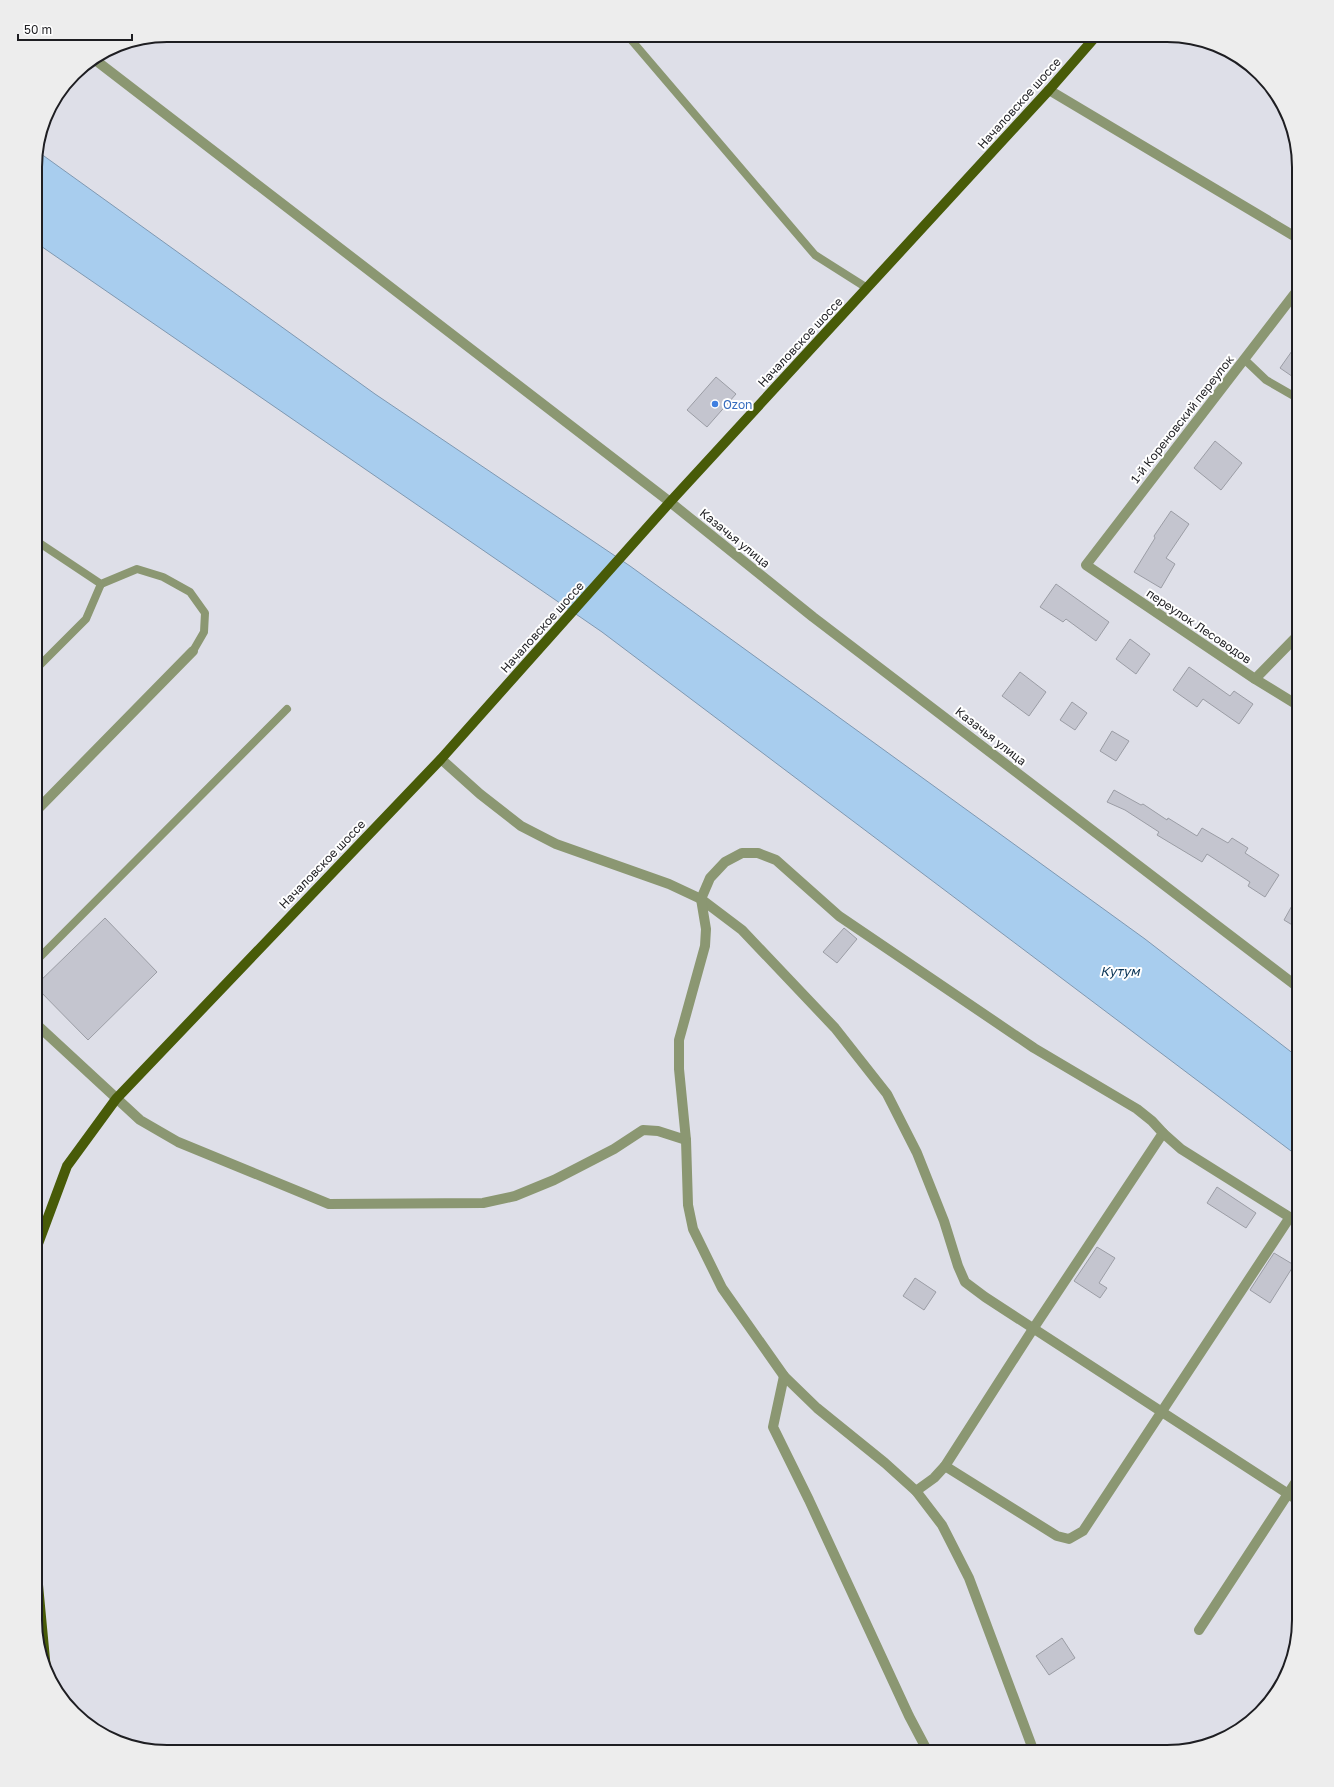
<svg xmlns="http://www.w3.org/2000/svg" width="1334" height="1787" font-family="'Golos Text',sans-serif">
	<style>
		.water { fill: #a8cdee; stroke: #7f98b1 }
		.building { fill: #c4c5cf; stroke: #9b9da5 }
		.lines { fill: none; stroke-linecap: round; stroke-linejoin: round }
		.service { stroke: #8b9772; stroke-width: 8 }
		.minor { stroke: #8b9772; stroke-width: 10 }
		.primary { stroke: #485b08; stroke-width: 10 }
		.shop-dot { fill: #3f7fe0; stroke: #fff; stroke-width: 1.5 }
		.labels { text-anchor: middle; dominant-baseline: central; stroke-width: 4; stroke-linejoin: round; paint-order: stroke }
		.street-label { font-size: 12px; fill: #1e1e22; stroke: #fff }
		.shop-label { font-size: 12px; fill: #366cbe; stroke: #fff; text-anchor: start }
		.water-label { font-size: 13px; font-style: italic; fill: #0a3455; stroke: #fff }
		.rim { fill: none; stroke: #1e1e22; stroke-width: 2 }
	</style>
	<rect width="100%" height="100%" fill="#dedfe8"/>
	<path class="water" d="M37,151L375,394L630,566L1145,939L1299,1058V1157L602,632L35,242V158Z"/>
	<g class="building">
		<path d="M1299,341V381L1280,368Z"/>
		<path d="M716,377L736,394L707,427L687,410Z"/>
		<path d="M1215,441L1242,463L1221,490L1194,468Z"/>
		<path d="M1171,511L1189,524L1166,558L1175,564L1161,588L1134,572L1155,538L1154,536Z"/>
		<path d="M1056,584L1109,622L1096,641L1066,619L1063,622L1040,607Z"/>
		<path d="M1130,639L1150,654L1136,674L1116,659Z"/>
		<path d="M1189,667L1230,696L1234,691L1253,704L1239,724L1203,699L1197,707L1173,690Z"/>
		<path d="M1020,672L1046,692L1029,716L1002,696Z"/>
		<path d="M1072,702L1087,713L1075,730L1060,720Z"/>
		<path d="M1112,731L1129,741L1116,761L1100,751Z"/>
		<path d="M1114,790L1141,805L1143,804L1167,820L1168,818L1197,836L1202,828L1228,843L1232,838L1248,848L1245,853L1279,875L1265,897L1248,886L1250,882L1207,854L1202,862L1157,835L1159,832L1125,810L1107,802Z"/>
		<path d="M1299,893V929L1284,920Z"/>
		<path d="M105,918L157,972L88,1040L35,986Z"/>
		<path d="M844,928L857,939L837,963L823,952Z"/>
		<path d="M1217,1187L1256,1213L1246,1228L1207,1203Z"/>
		<path d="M1097,1247L1115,1258L1099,1283L1107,1288L1100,1298L1074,1281Z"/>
		<path d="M1274,1253L1294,1265L1270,1303L1250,1290Z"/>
		<path d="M915,1278L936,1292L924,1310L903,1296Z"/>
		<path d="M1062,1638L1075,1658L1049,1675L1036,1656Z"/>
	</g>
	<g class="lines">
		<g class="service">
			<path d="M627,35L815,255L867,288"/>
			<path d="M1244,359L1266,380L1299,399"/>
			<path d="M35,540L101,584L137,569L163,577L190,592L205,613L204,632L193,651"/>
			<path d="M35,670L86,619L101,584"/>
			<path d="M35,962L287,709"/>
		</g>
		<g class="minor">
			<path d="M94,59L670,502L813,617L1299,988"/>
			<path d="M1049,90L1299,239"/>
			<path d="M1255,679L1299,634"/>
			<path d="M1299,706L1255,679L1086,565L1299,288"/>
			<path d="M441,759L480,794L521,826L556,844L669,884L701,899L742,930L835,1028L887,1094L917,1153L944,1221L958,1266L965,1282L985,1297L1299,1501"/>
			<path d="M35,812L193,651"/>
			<path d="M35,1023L140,1120L178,1142L329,1204L483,1203L515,1196L554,1180L614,1149L643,1130L658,1131L686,1140"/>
			<path d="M784,1376L773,1427L809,1500L909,1716L928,1752"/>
			<path d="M945,1466L1057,1536L1069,1539L1083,1531L1290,1217"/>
			<path d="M916,1491L934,1478L945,1466L1033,1329L1163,1133"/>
			<path d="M1199,1630L1299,1477"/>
			<path d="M1034,1752L969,1578L942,1525L916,1491L885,1463L817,1408L784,1376L722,1288L693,1229L688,1205L686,1140L679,1069V1040L705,946L706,929L701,899L710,878L725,862L742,853H758L776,860L839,916L1034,1048L1137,1109L1152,1121L1163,1133L1181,1149L1299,1223"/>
		</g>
		<g class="primary">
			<path d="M35,1252L67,1166L116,1099L441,759L670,502L1049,90L1097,35"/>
			<path d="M35,1553L46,1670"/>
		</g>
	</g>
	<circle class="shop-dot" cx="715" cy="404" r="4"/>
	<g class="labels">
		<g class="street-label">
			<text transform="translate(1019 103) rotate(-48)">Началовское шоссе</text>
			<text transform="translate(800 342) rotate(-47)">Началовское шоссе</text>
			<text transform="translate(1182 419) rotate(-52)">1-й Кореновский переулок</text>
			<text transform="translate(735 538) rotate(39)">Казачья улица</text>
			<text transform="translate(1199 626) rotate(34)">переулок Лесоводов</text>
			<text transform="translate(542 627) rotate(-48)">Началовское шоссе</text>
			<text transform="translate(991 736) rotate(38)">Казачья улица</text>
			<text transform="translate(322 864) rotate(-46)">Началовское шоссе</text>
		</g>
		<g class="shop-label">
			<text x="723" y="404">Ozon</text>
		</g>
		<g class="water-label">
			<text x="1120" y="971">Кутум</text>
		</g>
	</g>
	<path d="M0 0H1334V1787H0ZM167 42H1167A125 125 0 0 1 1292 167V1620A125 125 0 0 1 1167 1745H167A125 125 0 0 1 42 1620V167A125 125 0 0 1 167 42Z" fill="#ededed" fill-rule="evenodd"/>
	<path class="rim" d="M167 42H1167A125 125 0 0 1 1292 167V1620A125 125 0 0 1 1167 1745H167A125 125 0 0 1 42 1620V167A125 125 0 0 1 167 42Z"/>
	<path d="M18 34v6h114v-6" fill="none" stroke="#1e1e22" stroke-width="2"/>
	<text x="24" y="34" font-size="12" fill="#1e1e22" stroke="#ffffff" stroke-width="3" paint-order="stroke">50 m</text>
</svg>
